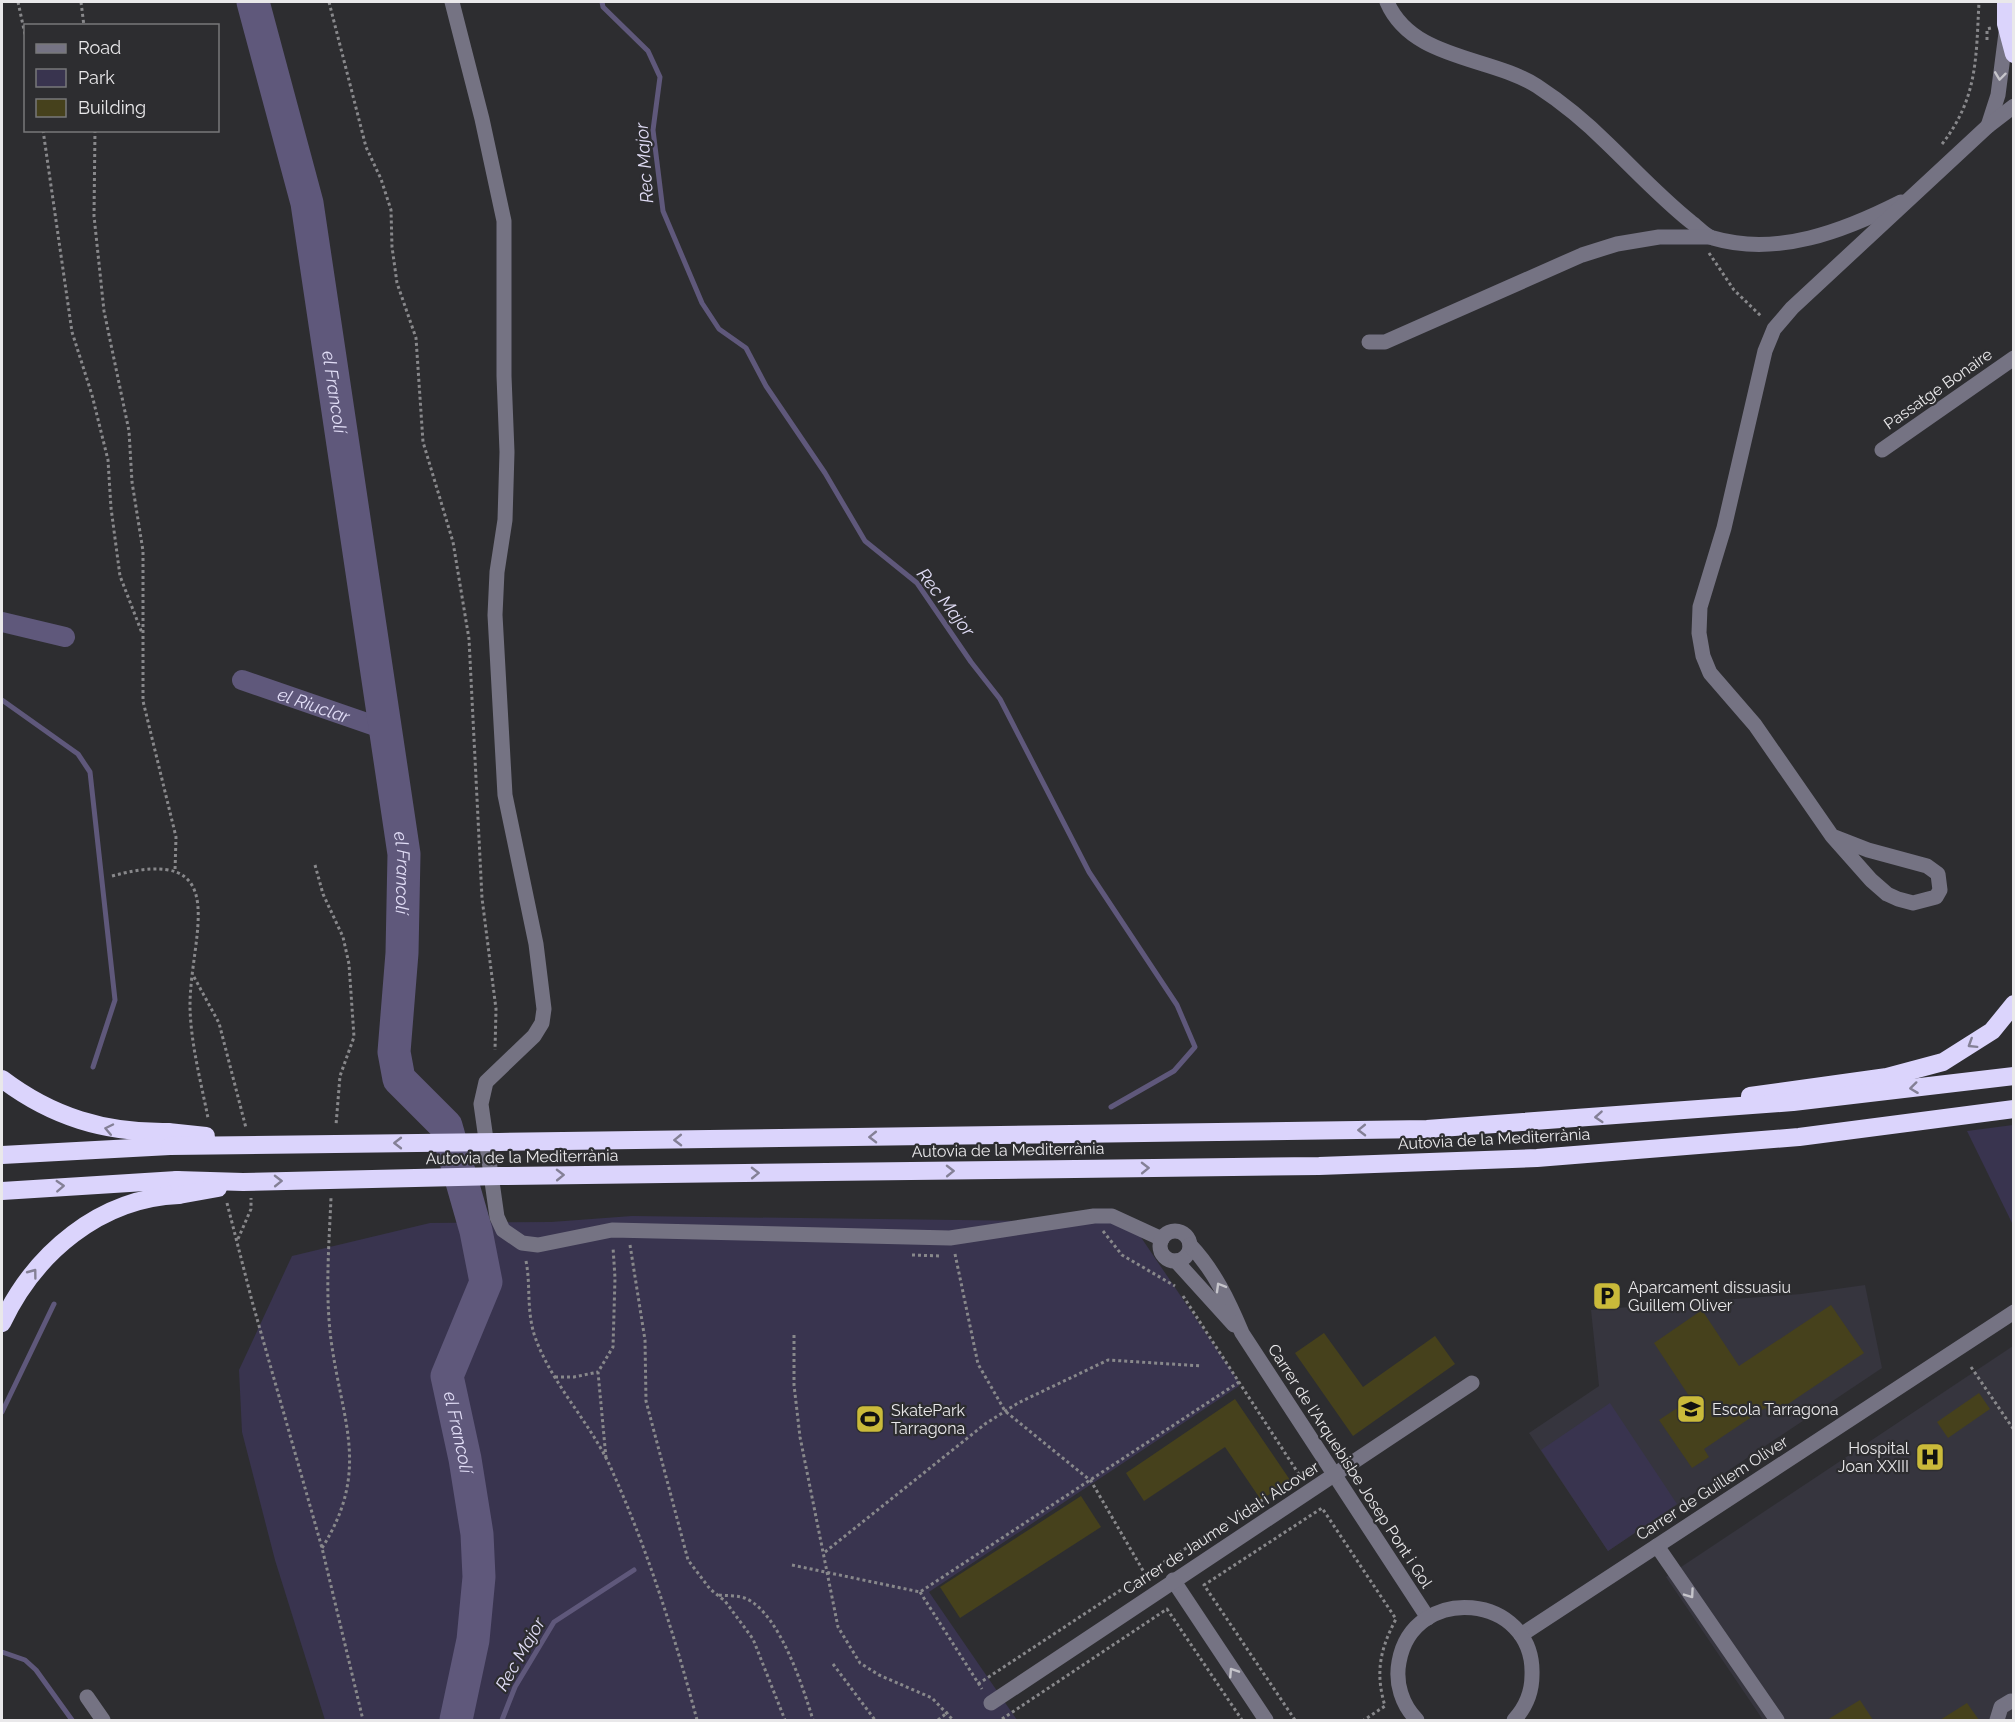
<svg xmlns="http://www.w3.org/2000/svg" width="2015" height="1722" font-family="Raleway,sans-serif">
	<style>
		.built { fill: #36353e }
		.green { fill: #39344f }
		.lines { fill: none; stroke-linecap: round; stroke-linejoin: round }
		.stream { stroke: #5f587b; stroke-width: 5 }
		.canal { stroke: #5f587b; stroke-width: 20 }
		.river { stroke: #5f587b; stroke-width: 33 }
		.building { fill: #46411c }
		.path { stroke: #88888b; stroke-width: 3; stroke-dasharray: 3 3; stroke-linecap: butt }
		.minor { stroke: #757383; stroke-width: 15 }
		.highway { stroke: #dbd4fc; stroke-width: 18 }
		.highway-bridge { stroke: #dbd4fc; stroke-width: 18 }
		.oneway { stroke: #c6c5cb }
		.oneway2 { stroke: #848096 }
		.labels { text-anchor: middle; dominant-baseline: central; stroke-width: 4.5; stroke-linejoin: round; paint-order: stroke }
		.street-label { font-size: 16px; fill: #e9e8ea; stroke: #2d2d30 }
		.poi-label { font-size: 16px; fill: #e9e8ea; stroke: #2d2d30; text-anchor: start }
		.water-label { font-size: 18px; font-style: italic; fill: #e1ddf6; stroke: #2d2d30 }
	</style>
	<rect width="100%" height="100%" fill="#2d2d30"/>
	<g class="built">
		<path d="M1865,1285L1882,1368L1608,1551L1529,1433L1599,1386L1591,1310L1801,1294Z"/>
		<path d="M2013,1346V1720H1763L1666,1577Z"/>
	</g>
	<g class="green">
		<path d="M2013,1125H2014L2013,1225L1967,1131Z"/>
		<path d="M632,1216L1114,1222L1134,1227L1239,1382V1386L929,1592L1017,1720H325L275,1560L242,1432L239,1370L292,1256L430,1223L551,1222Z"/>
		<path d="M1610,1403L1677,1504L1608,1551L1541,1450Z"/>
	</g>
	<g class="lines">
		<g class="stream">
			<path d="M602,2L603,7L648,51L660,77L653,130L663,211L702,303L719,329L746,348L766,386L825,473L865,541L917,583L971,662L1000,699L1089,872L1177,1005L1195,1047L1174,1071L1111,1107"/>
			<path d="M2,700L78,754L90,772L115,1000L93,1067"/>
			<path d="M2,1412L54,1304"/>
			<path d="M2,1652L25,1660L36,1670L72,1720"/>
			<path d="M502,1720L515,1687L554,1622L634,1570"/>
		</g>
		<g class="canal">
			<path d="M2,622L65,637"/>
			<path id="s1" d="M242,680L387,730"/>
		</g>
		<path class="river" id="s2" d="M253,2L307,203L404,854L402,953L394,1052L399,1079L446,1126L476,1231L486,1282L447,1376L465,1459L477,1534L479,1577L473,1640L456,1720"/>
	</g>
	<g class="building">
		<path d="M1831,1305L1864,1353L1770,1416L1765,1408L1704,1449L1709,1457L1692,1468L1659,1420L1691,1399L1654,1343L1702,1310L1739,1366Z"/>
		<path d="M1324,1333L1363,1387L1435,1336L1455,1364L1353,1436L1295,1353Z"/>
		<path d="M1979,1393L1990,1409L1948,1438L1937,1422Z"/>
		<path d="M1235,1399L1290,1480L1261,1500L1225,1447L1144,1501L1126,1473Z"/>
		<path d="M1081,1496L1101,1527L960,1618L940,1587Z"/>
		<path d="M1860,1700L1873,1720H1827Z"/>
		<path d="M1967,1703L1979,1720H1940Z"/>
	</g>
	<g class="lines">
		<g class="path">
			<path d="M18,2L26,39"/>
			<path d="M81,2L84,26"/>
			<path d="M329,2L366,147L381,179L391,210L392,247L397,283L416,338L423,442L453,542L469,639L482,898L496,1009L495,1050"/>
			<path d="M1987,40V29L1991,28"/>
			<path d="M43,130L72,332L92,395L108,460L111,508L120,576L142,633"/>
			<path d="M95,130L94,216L104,311L129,431L132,482L143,551V701L176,837L175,871"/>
			<path d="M1942,144C1978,98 1976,57 1979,2"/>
			<path d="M1709,253L1734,290L1762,317"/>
			<path d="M315,865L323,894L343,937L349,964L354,1037L340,1076L336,1125"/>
			<path d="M112,876C237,842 189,937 190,1008C191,1045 201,1082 208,1118"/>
			<path d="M194,977L219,1023L246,1128"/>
			<path d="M227,1203L252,1301L322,1548L363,1720"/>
			<path d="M1103,1231L1122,1255L1175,1286"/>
			<path d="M238,1239L251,1209V1198"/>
			<path d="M630,1245L645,1340L646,1401L688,1560L710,1589L725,1601L753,1639L785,1720"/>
			<path d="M955,1254L978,1364L1005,1411L1091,1481L1145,1574"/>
			<path d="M912,1255L941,1256"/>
			<path d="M526,1261C531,1286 526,1310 535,1337C553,1387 594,1426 614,1475C649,1554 675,1637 697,1720"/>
			<path d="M1183,1296L1300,1476"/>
			<path d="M794,1335V1385L800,1437L838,1627L860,1663L879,1675L932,1698L953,1720"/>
			<path d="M1971,1367L2014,1430"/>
			<path d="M555,1377H574L598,1372"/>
			<path d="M606,1458L598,1372L613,1347L615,1278L613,1247"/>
			<path d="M322,1548C371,1470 342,1422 331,1340C325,1293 329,1245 331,1198"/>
			<path d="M825,1552L985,1424L1018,1403L1108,1360L1202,1366"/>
			<path d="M792,1565L920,1592L1239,1382"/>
			<path d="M920,1592L982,1689"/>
			<path d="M719,1595C727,1596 739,1595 747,1599C780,1615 803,1687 813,1720"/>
			<path d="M833,1664L875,1720"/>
			<path d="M978,1684L1145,1574L1264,1499"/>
			<path d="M1002,1719L1167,1609L1242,1720"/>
			<path d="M938,1720L948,1712"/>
			<path d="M1295,1720L1204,1585L1322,1508L1396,1619C1380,1649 1375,1673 1385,1706L1364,1720"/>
		</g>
		<g class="minor">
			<path d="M452,2L482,119L504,221V376L507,452L505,520L497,572L495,615L505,795L536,944L544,1009L542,1023L534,1036L486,1082L481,1104L497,1217L503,1230L522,1243L538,1245L612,1230L950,1238L1094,1216H1112L1162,1239"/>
			<path d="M1387,2C1412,60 1490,56 1537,86C1563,103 1587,123 1608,144C1636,171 1661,198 1691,222C1698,227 1705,236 1713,238C1777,257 1844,231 1901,202"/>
			<path d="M1988,126L1998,95L2006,33"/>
			<path d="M1369,342H1385L1582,255L1617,244L1659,237H1710"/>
			<path d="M1882,450L2014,358"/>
			<path d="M1832,836L1868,850L1927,866L1938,874L1940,890L1936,897L1913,903L1898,899L1887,894L1871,880L1832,836L1755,725L1710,673L1703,656L1699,633L1700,607L1724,528L1765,351L1774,329L1792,308L1988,126L2014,106"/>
			<circle cx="1175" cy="1246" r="15"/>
			<path d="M1190,1245C1214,1270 1229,1302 1242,1333L1428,1618"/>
			<path d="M1176,1261L1234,1325"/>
			<path d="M1657,1546L1777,1720"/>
			<path d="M1173,1580L1266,1720"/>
			<path d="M1521,1635L2014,1312"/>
			<path d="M87,1697L103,1720"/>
			<path d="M991,1703L1472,1383"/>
			<path d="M1417,1720C1402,1705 1395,1683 1399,1662C1413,1582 1535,1593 1532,1675C1532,1693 1526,1707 1514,1720"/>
			<path d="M1997,1720L2001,1707L2011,1701"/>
		</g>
		<g class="highway">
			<path d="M2006,2V24L2014,54"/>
			<path d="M2,1079C52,1117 105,1133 168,1132"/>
			<path d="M1750,1096L1887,1077L1943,1062L1992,1031L2014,1004"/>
			<path d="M499,1142L1427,1129L1793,1102L2014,1076"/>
			<path d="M2,1155L170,1146"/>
			<path d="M501,1176L1319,1166L1537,1158L1799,1137L2014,1109"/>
			<path d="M2,1191L177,1180"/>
			<path d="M2,1323C35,1253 100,1198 179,1195"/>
		</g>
		<g class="highway-bridge">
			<path d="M168,1132L206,1136"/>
			<path d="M170,1146L499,1142"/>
			<path d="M177,1180L243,1182L501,1176"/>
			<path d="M179,1195L218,1188"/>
		</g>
	</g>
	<defs><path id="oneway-chevron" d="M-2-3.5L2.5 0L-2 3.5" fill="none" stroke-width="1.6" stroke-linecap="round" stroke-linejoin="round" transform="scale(1.5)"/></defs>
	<g class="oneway">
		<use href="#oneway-chevron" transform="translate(2000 76) rotate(97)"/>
		<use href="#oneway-chevron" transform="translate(1220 1287) rotate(-120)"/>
		<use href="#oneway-chevron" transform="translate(1690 1594) rotate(55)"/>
		<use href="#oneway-chevron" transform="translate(1233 1672) rotate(-123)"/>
	</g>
	<g class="oneway2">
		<use href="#oneway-chevron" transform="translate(1972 1044) rotate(148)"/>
		<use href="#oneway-chevron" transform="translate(1914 1088) rotate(173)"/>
		<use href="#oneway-chevron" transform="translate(1599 1117) rotate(176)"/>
		<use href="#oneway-chevron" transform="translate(109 1129) rotate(-168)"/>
		<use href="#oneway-chevron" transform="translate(1362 1130) rotate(179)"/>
		<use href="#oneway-chevron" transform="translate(873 1137) rotate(179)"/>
		<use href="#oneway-chevron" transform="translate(678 1140) rotate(179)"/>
		<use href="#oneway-chevron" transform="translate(398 1143) rotate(180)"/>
		<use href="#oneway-chevron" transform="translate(1145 1168) rotate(-1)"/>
		<use href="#oneway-chevron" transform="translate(950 1171) rotate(-1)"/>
		<use href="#oneway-chevron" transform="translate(755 1173) rotate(-1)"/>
		<use href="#oneway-chevron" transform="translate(560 1175) rotate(-1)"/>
		<use href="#oneway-chevron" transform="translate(278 1181) rotate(-1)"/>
		<use href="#oneway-chevron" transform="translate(60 1186) rotate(-3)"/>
		<use href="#oneway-chevron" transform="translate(33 1273) rotate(-53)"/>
	</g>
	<defs>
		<g id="parking-square" transform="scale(1.5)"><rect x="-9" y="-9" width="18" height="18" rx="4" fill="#caba3a" stroke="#2d2d30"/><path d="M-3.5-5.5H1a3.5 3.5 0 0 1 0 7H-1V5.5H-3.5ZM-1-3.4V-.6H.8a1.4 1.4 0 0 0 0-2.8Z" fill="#111"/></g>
		<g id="school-square" transform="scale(1.5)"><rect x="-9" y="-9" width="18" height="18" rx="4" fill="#caba3a" stroke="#2d2d30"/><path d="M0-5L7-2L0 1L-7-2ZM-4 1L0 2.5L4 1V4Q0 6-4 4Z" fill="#111"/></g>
		<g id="stadium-square" transform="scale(1.5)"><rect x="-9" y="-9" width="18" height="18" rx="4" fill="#caba3a" stroke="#2d2d30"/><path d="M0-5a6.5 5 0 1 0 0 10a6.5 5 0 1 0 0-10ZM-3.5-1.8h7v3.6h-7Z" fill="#111"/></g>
		<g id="hospital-square" transform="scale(1.5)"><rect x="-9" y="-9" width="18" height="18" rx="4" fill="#caba3a" stroke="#2d2d30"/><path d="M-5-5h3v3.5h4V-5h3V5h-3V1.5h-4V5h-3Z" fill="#111"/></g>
	</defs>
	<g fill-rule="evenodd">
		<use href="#parking-square" x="1607" y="1296"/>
		<use href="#school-square" x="1691" y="1409"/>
		<use href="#stadium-square" x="870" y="1419"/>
		<use href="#hospital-square" x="1930" y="1457"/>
	</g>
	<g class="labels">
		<g class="street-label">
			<text transform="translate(1938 389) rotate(-35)">Passatge Bonaire</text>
			<text transform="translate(1494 1139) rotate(-3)">Autovia de la Mediterrània</text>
			<text transform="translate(1008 1150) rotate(-1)">Autovia de la Mediterrània</text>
			<text transform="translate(522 1157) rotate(-1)">Autovia de la Mediterrània</text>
			<text transform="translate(1350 1466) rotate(57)">Carrer de l'Arquebisbe Josep Pont i Gol</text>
			<text transform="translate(1712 1488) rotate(-33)">Carrer de Guillem Oliver</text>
			<text transform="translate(1221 1528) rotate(-33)">Carrer de Jaume Vidal i Alcover</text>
		</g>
		<g class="poi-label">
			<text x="1628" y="1287">Aparcament dissuasiu<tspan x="1628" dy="18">Guillem Oliver</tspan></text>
			<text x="1712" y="1409">Escola Tarragona</text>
			<text x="891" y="1410">SkatePark<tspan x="891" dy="18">Tarragona</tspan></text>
			<text x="1909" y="1448" text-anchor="end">Hospital<tspan x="1909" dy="18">Joan XXIII</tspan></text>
		</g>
		<g class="water-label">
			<text transform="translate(644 163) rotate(-94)">Rec Major</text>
			<text stroke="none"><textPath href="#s2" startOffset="399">el Francolí</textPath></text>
			<text transform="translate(946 602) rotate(52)">Rec Major</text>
			<text stroke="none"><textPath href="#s1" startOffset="76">el Riuclar</textPath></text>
			<text stroke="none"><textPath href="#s2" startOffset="885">el Francolí</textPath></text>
			<text stroke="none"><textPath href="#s2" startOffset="1479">el Francolí</textPath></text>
			<text transform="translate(520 1654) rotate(-60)">Rec Major</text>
		</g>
	</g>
	<rect width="2015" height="1722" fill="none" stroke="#e9e8ea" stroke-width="6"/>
	<rect x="24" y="24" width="195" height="108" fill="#2d2d30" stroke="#78787a" stroke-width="1.5"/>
	<rect x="36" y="44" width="30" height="9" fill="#757383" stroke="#78787a" stroke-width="1.5"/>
	<text x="78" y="54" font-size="18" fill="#e9e8ea">Road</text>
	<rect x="36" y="69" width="30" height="18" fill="#39344f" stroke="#78787a" stroke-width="1.5"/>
	<text x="78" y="84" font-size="18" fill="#e9e8ea">Park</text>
	<rect x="36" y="99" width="30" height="18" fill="#46411c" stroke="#78787a" stroke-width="1.5"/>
	<text x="78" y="114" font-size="18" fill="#e9e8ea">Building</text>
</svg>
